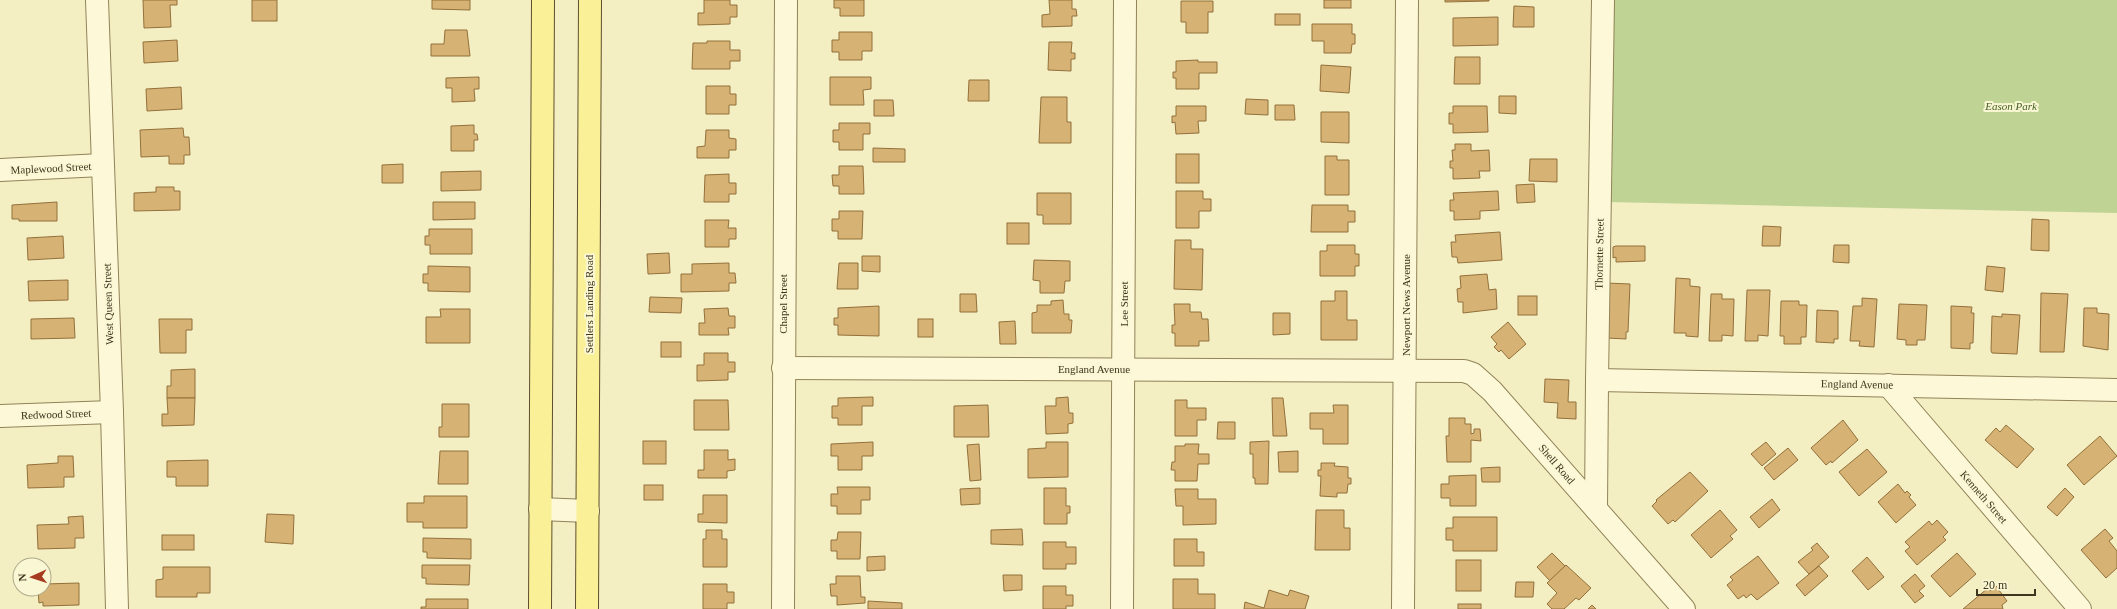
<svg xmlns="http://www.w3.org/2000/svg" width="2117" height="609" font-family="Georgia,serif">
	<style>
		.green { fill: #bfd395 }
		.building { fill: #d6b275; stroke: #93703a }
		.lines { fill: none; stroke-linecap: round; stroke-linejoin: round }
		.minor-casing { stroke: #918257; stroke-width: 24 }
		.major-casing { stroke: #5e4e2c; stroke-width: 24 }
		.minor { stroke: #fdf9d8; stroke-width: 22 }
		.major { stroke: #faf097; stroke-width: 22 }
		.labels { text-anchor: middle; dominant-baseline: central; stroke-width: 4; stroke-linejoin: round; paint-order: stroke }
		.park-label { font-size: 11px; font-style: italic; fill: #425e21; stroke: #faf7d4 }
		.street-label { font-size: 11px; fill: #3f341d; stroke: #faf7d4 }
	</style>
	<rect width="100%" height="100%" fill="#f3efc3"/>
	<path class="green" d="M1612,0H2117V213L1608,202Z"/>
	<g class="building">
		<path d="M143,0H177V5H170L171,27L144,28Z"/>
		<rect x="252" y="0" width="25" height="21"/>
		<path d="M432,0H470V10L432,9Z"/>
		<path d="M704,0H730V5H737V17H730V24L698,25V13H704Z"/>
		<path d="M834,0H864V16H840V8H834Z"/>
		<path d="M1049,0H1072V9H1076L1077,16H1072V26L1042,27V15L1050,14Z"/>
		<rect x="1324" y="0" width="27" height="8"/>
		<path d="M1445,0H1489V1L1445,2Z"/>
		<path d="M1181,1H1213V12H1208V33H1186V22H1181Z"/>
		<path d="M1514,6L1534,7V27H1513Z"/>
		<rect x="1275" y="14" width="25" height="11"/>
		<path d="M1498,17V45L1453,46V18Z"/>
		<path d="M1312,24H1352V34H1355V44H1352L1351,53H1324V41H1312Z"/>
		<path d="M445,30H467L470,56H431V44H444Z"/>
		<path d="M839,32H872V51H862V60H839V52H832V40H839Z"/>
		<path d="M177,40L178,61L144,63L143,42Z"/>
		<path d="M707,41H730V50H740V61H730V69H692L693,43H707Z"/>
		<path d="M1049,42H1072L1071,53H1075V59H1071V71L1048,70Z"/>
		<path d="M1455,57H1480V84H1454Z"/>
		<path d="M1198,60V62H1217V73H1199V89H1176V78H1173V72H1176V61Z"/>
		<path d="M1321,65L1351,67L1349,93L1320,91Z"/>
		<path d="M479,77V89H474L475,101L452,102V88H446V78Z"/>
		<path d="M830,77H871V89L863,90L864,105H830Z"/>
		<path d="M969,80H989V101H968Z"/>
		<path d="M706,86H730V94H736V105H729V114H706Z"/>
		<path d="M181,87L182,109L147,111L146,89Z"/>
		<path d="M1499,96H1516V114L1499,113Z"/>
		<path d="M1041,97H1067V122H1071V143H1039Z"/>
		<path d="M1246,99L1268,100V115L1245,114Z"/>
		<path d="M874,100H893L894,116H874Z"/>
		<path d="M1275,105H1294L1295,120H1275Z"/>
		<path d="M1176,106H1206V121H1198L1199,133L1176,134L1175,122L1172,123V116H1176Z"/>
		<path d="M1453,106H1487L1488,132L1453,133V124H1449V113H1453Z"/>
		<path d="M1321,112H1349V143L1321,142Z"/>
		<path d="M839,123H870V134H863V150H839V142H833V130H839Z"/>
		<path d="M474,125V134H477L478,140H474V151H451V126Z"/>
		<path d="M183,128L184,137H189L190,155H184V164H169V156L141,157L140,130Z"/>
		<path d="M706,130H729V138L736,139V150H729V158H697V147L705,146Z"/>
		<path d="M1455,144H1471V151L1489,150L1490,171H1479L1480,178L1453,179V168H1450V161H1453L1452,150H1455Z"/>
		<path d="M873,148L905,149V162H873Z"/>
		<rect x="1176" y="154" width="23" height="29"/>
		<path d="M1325,156H1337V160H1349V195H1325Z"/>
		<path d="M1530,159H1557V182L1529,181Z"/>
		<path d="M403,164V183H382V165Z"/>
		<path d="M839,166H863L864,194H839V186H833L832,175H839Z"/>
		<path d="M481,171V190L441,191V172Z"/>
		<path d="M729,174V183H736V194H729V202H704L705,175Z"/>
		<path d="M1534,184L1535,202L1517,203L1516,185Z"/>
		<path d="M156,187H174V191H180V210L134,211V193L156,192Z"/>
		<path d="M1176,191H1203V199H1211V211H1199V228H1176Z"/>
		<path d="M1498,191L1499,210L1480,211V219L1454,220V211H1450V200H1454L1453,193Z"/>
		<path d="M1037,193H1071V224H1043V215H1037Z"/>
		<path d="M57,202V221H19V219H12V205Z"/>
		<path d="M433,202H475V219L433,220Z"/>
		<path d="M1312,205H1348V211H1355V222H1348V232H1311Z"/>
		<path d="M839,211H863L862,239H838V231H832V219H839Z"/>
		<path d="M2032,219L2049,220V251L2031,250Z"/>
		<path d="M705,220H729L728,228H736V239H729V247H705Z"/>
		<rect x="1007" y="223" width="22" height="21"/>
		<path d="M1763,226L1781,227L1780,246H1762Z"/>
		<path d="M429,229H472V254H430V245H425V236H429Z"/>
		<path d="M1500,232L1502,260L1458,263L1457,257H1452L1451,242H1456L1455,235Z"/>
		<path d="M63,236L64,258L28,260L27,238Z"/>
		<path d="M1175,240H1191V249H1203L1202,290L1174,289Z"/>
		<path d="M1327,245H1355V254H1359V266H1355V276H1320V251H1327Z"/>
		<path d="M1834,245H1849V263L1833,262Z"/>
		<path d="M1616,246H1645V261L1616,262V257L1613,258V247Z"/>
		<path d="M669,253L670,273L648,274L647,254Z"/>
		<path d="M862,256H880V272L862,271Z"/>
		<path d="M1034,260L1070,261V281H1065L1064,293H1040V281L1033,280Z"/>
		<path d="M729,263V273H735L736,283H729V291L681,292V274H692V264Z"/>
		<path d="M839,263H858V289H837Z"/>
		<path d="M428,266L470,267V292L428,291V283H423V274H428Z"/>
		<path d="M1987,266L2005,268L2003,292L1985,290Z"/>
		<path d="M1487,274L1489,290L1496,289L1497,309L1463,313V302H1458L1457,289L1461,288L1460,276Z"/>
		<path d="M1676,278L1690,279V286L1700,287L1698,337L1686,336V333H1674Z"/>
		<path d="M68,280V300L29,301L28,281Z"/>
		<path d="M1606,283L1630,284L1628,332H1626V339L1607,338Z"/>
		<path d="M1747,290H1770L1768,336L1758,335V341H1745Z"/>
		<path d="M1335,291H1347V320H1357V340H1321V301H1335Z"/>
		<path d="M2041,293L2068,294L2064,352H2040Z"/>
		<path d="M960,294H976L977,312H960Z"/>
		<path d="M1711,294H1722V299H1734L1733,336L1722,335V341H1709Z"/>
		<rect x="1518" y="296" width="19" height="19"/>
		<path d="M650,297L682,298L681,313L649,312Z"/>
		<path d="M1862,298L1877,299L1874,347L1859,346L1860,341H1850L1853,306H1862Z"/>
		<path d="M1063,300L1064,314H1069V320H1072L1071,333H1032V313L1037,312V305H1051V301Z"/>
		<path d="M1781,301H1799V305H1807L1806,337H1801V344H1784V336H1780Z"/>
		<path d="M1174,304H1190V312H1201L1202,319H1208L1209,341H1199V346H1175V333H1172V325H1175Z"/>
		<path d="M1899,304L1927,305L1925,340H1917V345H1906V340L1897,339Z"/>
		<path d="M879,306V336L838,335V325H834V318H838V308Z"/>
		<path d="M1951,306L1972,307L1971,313H1974L1973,343H1970V349L1951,348Z"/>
		<path d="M728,308L729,316H735V328H728L729,335H699V323H705L704,309Z"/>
		<path d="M2084,308H2097V313L2109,314L2108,350L2083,346Z"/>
		<path d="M440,309H470V343H426V317H441Z"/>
		<path d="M1817,310L1838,311V339H1834V343L1816,342Z"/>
		<path d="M1273,313H1290V334L1273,335Z"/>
		<path d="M2002,314L2020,315L2017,354L1992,353L1991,351L1992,316L2002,317Z"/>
		<path d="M74,318L75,338L31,339V319Z"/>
		<path d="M159,319H192V330H186V353H160Z"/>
		<rect x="918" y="319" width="15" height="18"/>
		<path d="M1015,321L1016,344H1000L999,322Z"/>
		<path d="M1508,322L1526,344L1509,359L1501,350L1499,352L1494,347L1497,344L1491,337Z"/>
		<rect x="661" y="342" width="20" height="15"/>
		<path d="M704,353H728V362H735V372H728V380L697,381V365H704Z"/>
		<path d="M195,369V398H167V386H171V370Z"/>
		<path d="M1545,379L1569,380L1568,402H1576V419L1557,418L1558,403L1544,402Z"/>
		<path d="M873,397V406H862V425H838V418H832V406H838V398Z"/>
		<path d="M1068,397L1069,413H1073V423L1068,424V433L1046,434L1045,406H1056V398Z"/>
		<path d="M167,398H195L194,425L162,426V414H168Z"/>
		<path d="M1272,398H1283L1287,436H1273Z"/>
		<path d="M694,400H728L729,430H694Z"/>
		<path d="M1175,400H1187V408H1206V420H1197V436H1175Z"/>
		<path d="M442,404H469V437H439V427H442Z"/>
		<path d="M988,405L989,437H954V406Z"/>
		<path d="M1333,405H1348V444H1323V429H1310V413H1334Z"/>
		<path d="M1449,418H1465V424H1471V434L1474,433V429H1480L1481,441L1471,440V462H1447L1446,436H1449Z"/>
		<path d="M1843,420L1858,440L1832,463L1831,461L1826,465L1811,448Z"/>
		<path d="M1218,422H1235V439H1217Z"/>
		<path d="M2006,425L2034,449L2017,468L1985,440L1996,428L2000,432Z"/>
		<path d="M2100,436L2117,456L2084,485L2067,465Z"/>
		<rect x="643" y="441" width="23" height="23"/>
		<path d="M1269,441L1268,484H1255V478H1253V454H1250V442Z"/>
		<path d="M873,442V456H862V470H838V456H831V444Z"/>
		<path d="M1046,442H1068V477L1028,478V449L1046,448Z"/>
		<path d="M1766,442L1776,454L1762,466L1751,454Z"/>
		<path d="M979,444L981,480L970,481L967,445Z"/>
		<path d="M1185,444H1199L1198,454H1209V464H1198L1197,481H1175V470H1171L1172,462H1175V446H1185Z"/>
		<path d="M1788,448L1798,460L1774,480L1764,468Z"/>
		<path d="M1867,449L1887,472L1859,496L1839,472Z"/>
		<path d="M704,450H728V460L735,459V470L727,471V478H698V470H704Z"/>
		<path d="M440,451H468V484H438Z"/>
		<path d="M1298,451V472H1279L1278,452Z"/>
		<path d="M58,456H73L74,477H64V487L28,488L27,465L58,463Z"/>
		<path d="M208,460V486H176V477H167V461Z"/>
		<path d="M1321,463H1335L1334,466L1348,467V478H1351V484H1348L1347,493H1337V497L1320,496L1321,476H1318V470H1321Z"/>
		<path d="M1500,467V482H1482L1481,468Z"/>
		<path d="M1690,472L1708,491L1675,522L1673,520L1668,524L1652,506L1657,501L1656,500Z"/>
		<path d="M1476,475V506H1450V498H1441V484H1449V476Z"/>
		<path d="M1898,484L1905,493L1907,491L1911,495L1909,497L1916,505L1896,523L1878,502Z"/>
		<rect x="644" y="485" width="19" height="15"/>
		<path d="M837,487H870V500H861V514H837V506H831V494H838Z"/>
		<path d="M980,488V504L961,505L960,489Z"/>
		<path d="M1044,488H1066V506H1070V513H1067V524H1044Z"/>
		<path d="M2065,488L2074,497L2057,516L2047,507Z"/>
		<path d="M1175,489H1198V499H1216V524L1183,525V506H1176Z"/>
		<path d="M703,495H727V523L698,522V514H703Z"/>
		<path d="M424,496H467V528H423V522H407V503H424Z"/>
		<path d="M1772,499L1780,510L1759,528L1750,517Z"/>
		<path d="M1316,510H1344V528H1350V550H1315Z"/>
		<path d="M1720,510L1737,530L1730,536L1733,539L1711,558L1691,535Z"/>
		<path d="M267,514L294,515L293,544L265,542Z"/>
		<path d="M83,516L84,538H75V548L38,549L37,525L69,524L68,517Z"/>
		<path d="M1453,517H1497V551H1453V540H1446V528H1453Z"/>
		<path d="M1937,520L1948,532L1943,537L1946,540L1917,565L1905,551L1910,547L1905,542L1929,521L1932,525Z"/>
		<path d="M1022,529L1023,545L991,544V530Z"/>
		<path d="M2105,529L2113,538L2109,541L2117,551V568L2106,578L2081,550Z"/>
		<path d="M706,530H722V539H727V567H703V539H706Z"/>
		<path d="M838,532H861L860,559H837V551H831V540H837Z"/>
		<rect x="162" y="535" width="32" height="15"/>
		<path d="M423,538L471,539V559L427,558V552H423Z"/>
		<path d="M1174,539H1197V552H1204V566H1174Z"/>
		<path d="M1043,542H1066V547H1076V564H1066V569H1043Z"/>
		<path d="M1817,543L1829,557L1809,574L1798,562L1813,550L1811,548Z"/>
		<path d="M1552,553L1565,566L1550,581L1537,567Z"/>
		<path d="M1957,553L1976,574L1950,597L1931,576Z"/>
		<path d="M885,556V570L867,571V557Z"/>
		<path d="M1758,556L1779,583L1757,600L1751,594L1746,598L1744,595L1738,599L1727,585L1733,580L1730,577Z"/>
		<path d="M1867,557L1884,577L1868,590L1852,571Z"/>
		<rect x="1456" y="560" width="25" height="31"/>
		<path d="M422,565H470L469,585L426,584V578H422Z"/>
		<path d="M1566,565L1591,588L1579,600L1576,598L1564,609H1552L1547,604L1557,593L1547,583Z"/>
		<path d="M1819,566L1828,576L1805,596L1796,585Z"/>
		<path d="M163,567H210V593H197V597H156V580L163,579Z"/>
		<path d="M1915,574L1925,586L1919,591L1924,596L1915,603L1901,586Z"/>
		<path d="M1003,575H1022V590L1004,591Z"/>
		<path d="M836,576H860L861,597H865V603L837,605V596H831L830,584H836Z"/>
		<path d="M1173,579H1198V594H1215V609H1173Z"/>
		<path d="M1516,582H1534L1533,597H1515Z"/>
		<path d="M79,583V605L43,606V602L39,603L38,590H43L44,584Z"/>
		<path d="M703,584H727V592H734V603H727V609H703Z"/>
		<path d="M1043,586H1066V595H1073V606H1066V609H1043Z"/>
		<path d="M1996,586L2007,601L2002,605L2003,609H1963L1988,588L1990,591Z"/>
		<path d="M1269,590L1288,596L1290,590L1309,596L1305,609H1244L1245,602L1264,608Z"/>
		<path d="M426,599H468V609H421V607H426Z"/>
		<path d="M868,601L902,603V609H868Z"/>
		<rect x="1458" y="604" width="23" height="5"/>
		<path d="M1592,605L1596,609H1588Z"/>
	</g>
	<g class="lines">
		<g class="minor-casing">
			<g id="minor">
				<path d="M97,0L112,412L117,609"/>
				<path d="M0,170L102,165"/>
				<path d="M783,368L1464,371L1473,374L1492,391L1684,609"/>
				<path d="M1597,380L2117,390"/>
				<path d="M1888,385L2080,609"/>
				<path d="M0,416L112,412"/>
				<path d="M540,509L588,511"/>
				<path d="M1596,509L1597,380L1603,0"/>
				<path d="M783,609L786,0"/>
				<path d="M1122,609L1125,0"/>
				<path d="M1403,609L1407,0"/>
			</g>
		</g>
		<g class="major-casing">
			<g id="major">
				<path d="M540,609L543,0"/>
				<path d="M587,609L590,0"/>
			</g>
		</g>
		<use href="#minor" class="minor"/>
		<use href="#major" class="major"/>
	</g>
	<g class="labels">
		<g class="park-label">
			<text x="2011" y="106">Eason Park</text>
		</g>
		<g class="street-label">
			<text transform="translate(51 168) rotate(-3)">Maplewood Street</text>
			<text transform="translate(1599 254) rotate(-89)">Thornette Street</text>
			<text transform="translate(108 304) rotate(-92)">West Queen Street</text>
			<text transform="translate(589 304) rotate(-90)">Settlers Landing Road</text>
			<text transform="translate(783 304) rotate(-90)">Chapel Street</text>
			<text transform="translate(1124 304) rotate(-90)">Lee Street</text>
			<text transform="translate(1406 305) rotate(-90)">Newport News Avenue</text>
			<text x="1094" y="369">England Avenue</text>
			<text transform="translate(1857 384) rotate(1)">England Avenue</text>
			<text transform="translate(56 414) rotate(-2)">Redwood Street</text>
			<text transform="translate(1557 464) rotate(49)">Shell Road</text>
			<text transform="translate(1984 497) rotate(49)">Kenneth Street</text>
		</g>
	</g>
	<g transform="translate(32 577) rotate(267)"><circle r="19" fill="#faf7d4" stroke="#afa98b"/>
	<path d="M0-3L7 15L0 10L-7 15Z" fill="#a73b1f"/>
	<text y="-6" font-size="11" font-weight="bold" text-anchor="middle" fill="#3f341d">N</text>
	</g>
	<path d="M1977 589v6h58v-6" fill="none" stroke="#3f341d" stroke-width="2"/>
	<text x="1983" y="589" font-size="12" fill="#3f341d" stroke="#faf7d4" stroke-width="3" paint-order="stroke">20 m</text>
</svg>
